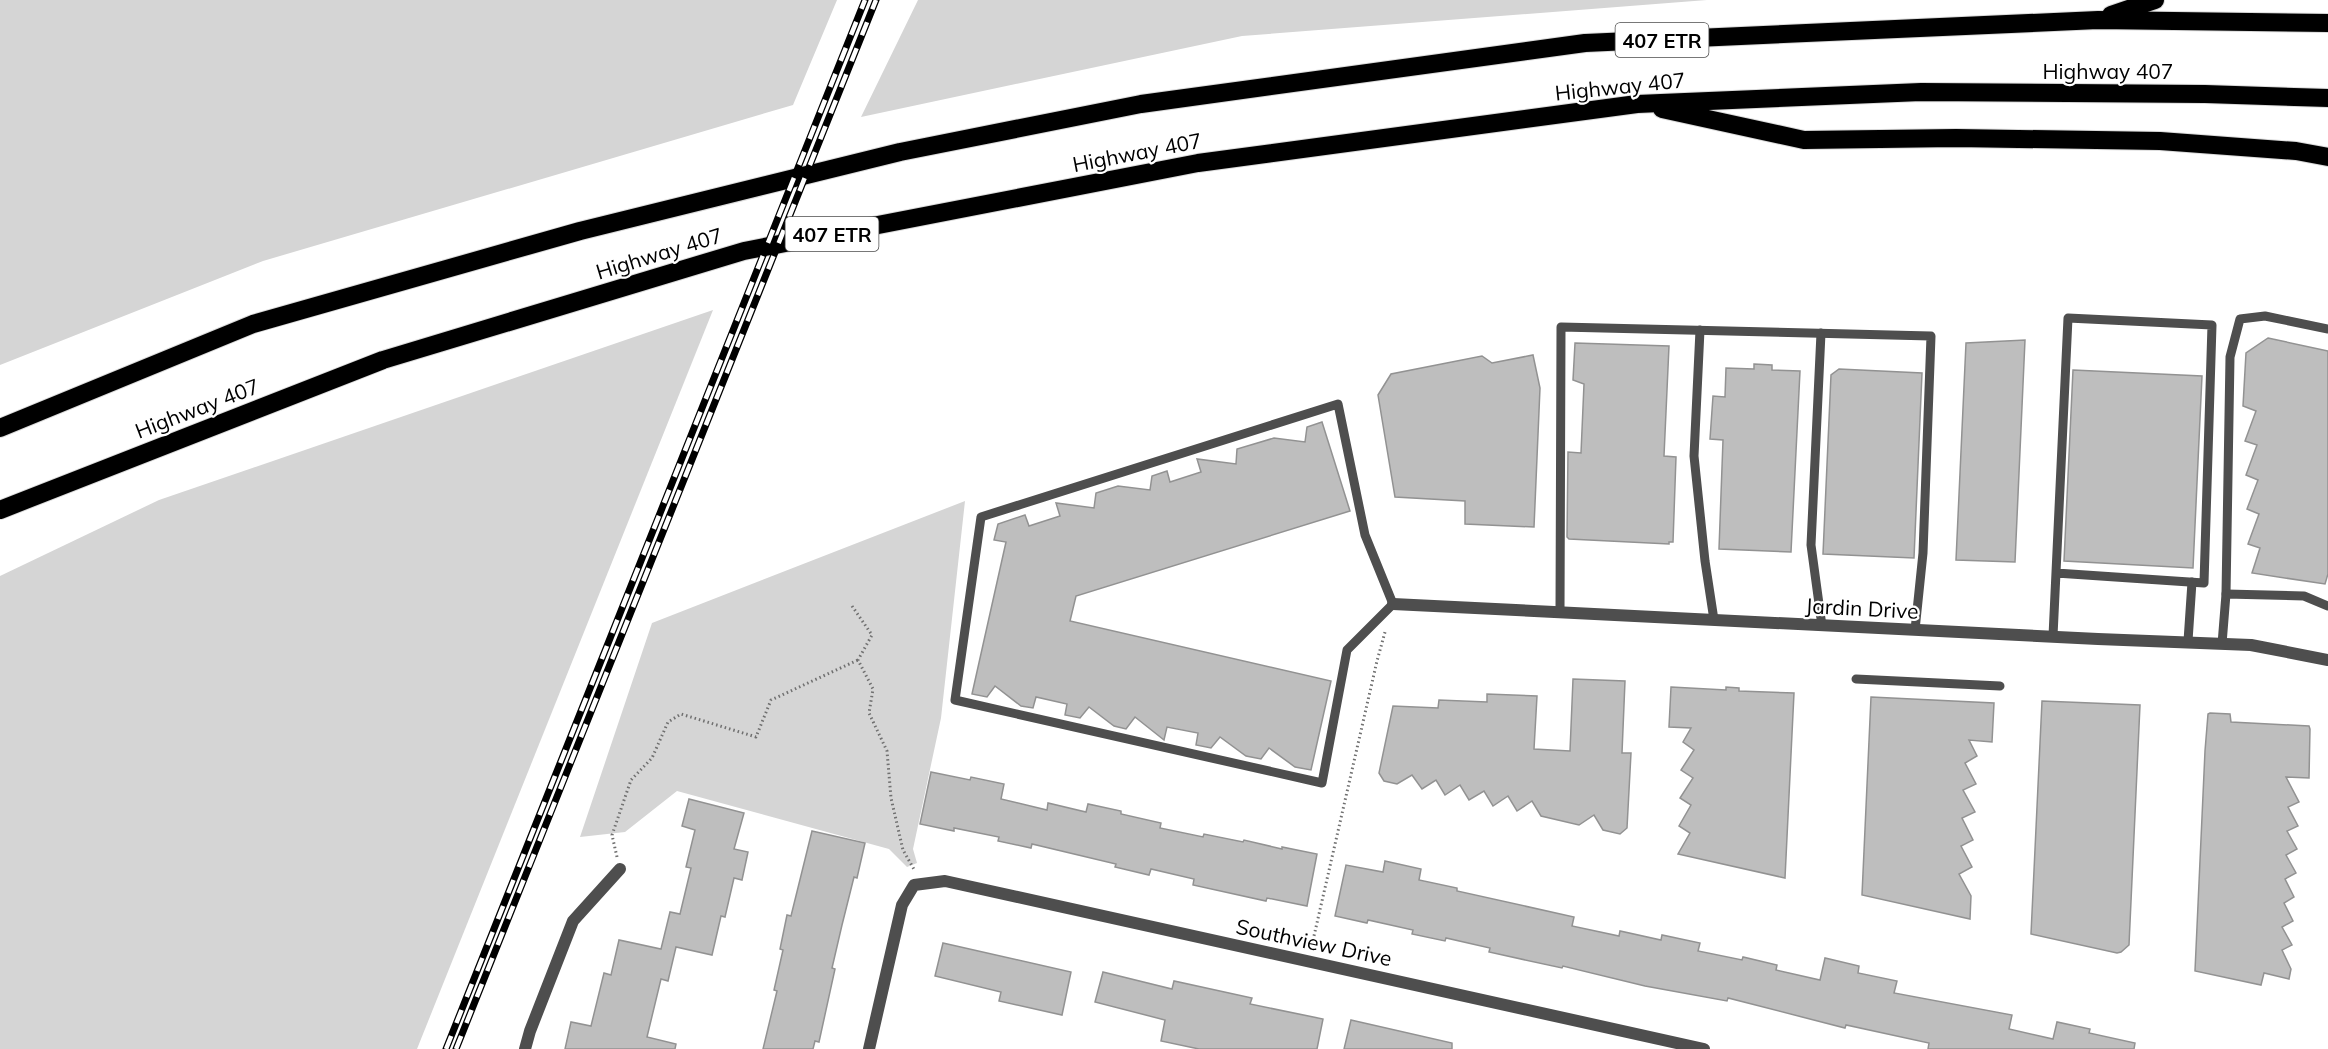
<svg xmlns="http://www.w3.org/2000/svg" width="2328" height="1049" font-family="Mulish,sans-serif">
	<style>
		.green { fill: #d5d5d5 }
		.building { fill: #bebebe; stroke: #929292; stroke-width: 1.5 }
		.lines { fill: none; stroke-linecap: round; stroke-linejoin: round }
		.highway-casing { stroke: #dbdbdb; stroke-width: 20 }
		.path { stroke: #707070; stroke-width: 3; stroke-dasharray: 1.5 3; stroke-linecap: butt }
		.lane { stroke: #4e4e4e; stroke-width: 9 }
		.street { stroke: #4e4e4e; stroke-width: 12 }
		.highway { stroke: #000; stroke-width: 18 }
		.rail-casing { stroke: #000; stroke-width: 7 }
		.rail { stroke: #fff; stroke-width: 4.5; stroke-dasharray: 14; stroke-linecap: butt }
		.labels { text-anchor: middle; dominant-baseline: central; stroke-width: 4.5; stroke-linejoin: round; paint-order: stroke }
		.shield { fill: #fff; stroke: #4c4c4c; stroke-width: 1.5 }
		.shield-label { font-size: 20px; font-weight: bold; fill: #000 }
		.street-label { font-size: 21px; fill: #000; stroke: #fff }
	</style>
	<rect width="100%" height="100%" fill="#fff"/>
	<g class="green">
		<path d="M0,0H837L793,105L263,261L0,365Z"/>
		<path d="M918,0H1707L1242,36L861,117Z"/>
		<path d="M713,310L417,1049H0V576L159,500Z"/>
		<path d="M965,501L941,718L913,849L917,863L907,867L889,849L677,791L625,832L580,837L652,623Z"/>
	</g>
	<g class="building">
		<path d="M2268,338L2328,351V574L2325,584L2252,573L2260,548L2248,544L2259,514L2247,509L2258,480L2246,475L2257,445L2245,441L2256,411L2243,406L2246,353Z"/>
		<path d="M2025,340L2015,562L1956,560L1966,343Z"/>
		<path d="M1575,343L1669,346L1664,456L1676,457L1673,542H1669V544L1569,539L1567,537L1568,452L1581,453L1584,384L1573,380Z"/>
		<path d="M1533,355L1540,388L1534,527L1465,524V501L1395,497L1378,395L1391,374L1482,356L1492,363Z"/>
		<path d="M1754,364L1772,365V370L1800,371L1791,552L1719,549L1723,440L1710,439L1713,396L1725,397L1726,368L1754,369Z"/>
		<path d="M1839,369L1922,373L1914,558L1823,554L1831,375Z"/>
		<path d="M2073,370L2202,376L2193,568L2064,561Z"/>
		<path d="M1322,422L1350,511L1076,596L1070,621L1331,681L1311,770L1295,767L1269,748L1261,759L1246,756L1220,737L1211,748L1196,745L1198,733L1167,727L1164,740L1135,717L1126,729L1114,726L1089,707L1080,718L1065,715L1067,704L1036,697L1033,708L1021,706L995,686L987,697L972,694L1006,542L994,540L998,524L1025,515L1029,526L1060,516L1056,503L1094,508L1096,493L1118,486L1150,490L1152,476L1167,471L1170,482L1201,472L1197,459L1236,464L1237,449L1274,438L1305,442L1307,427Z"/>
		<path d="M1573,679L1625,681L1622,753H1631L1627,828L1620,834L1603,830L1594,815L1579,825L1541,816L1532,801L1517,811L1508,796L1493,806L1484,791L1469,800L1460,785L1445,795L1436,780L1422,789L1412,775L1397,784L1384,781L1379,773L1393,706L1438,708L1439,700L1487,702V694L1537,696L1534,749L1570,751Z"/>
		<path d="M1671,687L1726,690V687L1739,688V691L1794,693L1785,878L1678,854L1690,833L1679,826L1691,805L1680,798L1693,778L1681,770L1694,750L1683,742L1691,728L1669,727Z"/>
		<path d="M1871,697L1994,703L1992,742L1969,740L1977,756L1965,763L1976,784L1963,790L1975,812L1962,818L1973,840L1961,846L1972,867L1959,874L1971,896L1970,919L1862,895Z"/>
		<path d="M2042,701L2140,705L2129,945L2121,952L2117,953L2031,934Z"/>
		<path d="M2210,713L2230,714L2231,722L2309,726L2310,729L2309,778L2286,777L2299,802L2288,807L2298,826L2287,831L2297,849L2286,855L2296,873L2285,879L2294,897L2284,903L2293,921L2282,927L2292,945L2282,950L2291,969L2289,979L2264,973L2261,985L2195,971L2205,751L2208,714Z"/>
		<path d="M931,772L970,780L971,777L1004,784L1001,799L1047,810L1048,803L1086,812L1088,804L1121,811V814L1161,823L1160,828L1203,837L1204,834L1243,842L1244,840L1282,849V847L1317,854L1307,906L1267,898L1266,901L1193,885L1194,879L1151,869L1149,875L1115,867L1116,864L1032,844L1031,848L998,841L999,837L954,828V831L920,824Z"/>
		<path d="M689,799L744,813L734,849L748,852L742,880L734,878L725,917L721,916L712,955L676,947L668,981L661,979L647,1037L676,1044L675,1049H565L571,1022L591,1026L604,973L611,975L619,940L661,949L670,912L680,914L691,868L686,867L695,830L682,826Z"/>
		<path d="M812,831L865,843L857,878L854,877L842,925L832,968L835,969L819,1042L815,1041L813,1049H763L777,991L774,990L783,950L780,949L787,915L791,916Z"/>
		<path d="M1385,861L1421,869L1419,880L1457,888V891L1574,917L1572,926L1619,936L1620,931L1661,940L1662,935L1700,943L1698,951L1742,960L1743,957L1777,965L1776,970L1820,980L1825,958L1859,966L1858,973L1897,981L1894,993L2012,1015L2009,1029L2053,1039L2057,1022L2090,1029L2089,1033L2135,1043L2134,1049H1928L1929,1043L1846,1025L1845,1028L1728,998L1727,1001L1645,986L1563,966L1562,968L1489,952L1490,948L1446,938L1445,941L1412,934L1413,930L1368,920L1367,923L1335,916L1346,865L1383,872Z"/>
		<path d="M943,943L1071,972L1062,1015L999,1001L1001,992L935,976Z"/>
		<path d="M1103,972L1172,989L1174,981L1252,998L1250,1004L1323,1019L1317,1049H1199L1161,1041L1165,1020L1095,1002Z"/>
		<path d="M1351,1020L1452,1043V1049H1344Z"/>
	</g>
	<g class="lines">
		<g class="highway-casing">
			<g id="highway">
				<path d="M2111,15L2155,0"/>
				<path d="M1662,109L1804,140L1956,138L2160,141L2296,151L2328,157"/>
				<path d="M0,428L253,324L580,231L900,152L1141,104L1585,43L2098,20L2328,23"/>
				<path d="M0,510L383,360L744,251L1198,163L1637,104L1921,92L2205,94L2328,98"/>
			</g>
		</g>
		<g class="path">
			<path d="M852,606L872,635L858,660L873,689L869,713L887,751L891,798L903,850L915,871"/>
			<path d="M617,857L612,835L631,780L652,758L668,722L681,714L756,737L771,700L858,660"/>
			<path d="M1311,949L1377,661L1385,632"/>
		</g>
		<g class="lane">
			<path d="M1700,330L1694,456L1705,561L1714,620"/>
			<path d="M1821,333L1811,545L1822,626"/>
			<path d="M1338,404L1365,535L1393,604L1347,650L1322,783L955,700L981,517Z"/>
			<path d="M2226,594L2230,357L2240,319L2265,316L2328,329"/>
			<path d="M1560,613L1561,327L1931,336L1923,553L1915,630"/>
			<path d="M2053,636L2068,318L2212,325L2204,583L2056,573"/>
			<path d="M2188,641L2192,582"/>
			<path d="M2222,644L2226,594L2304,596L2328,606"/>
			<path d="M1856,679L2000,686"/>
		</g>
		<g class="street">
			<path d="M1393,604L2098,639L2251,645L2328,660"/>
			<path d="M525,1049L530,1031L573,921L620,869"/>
			<path d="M869,1049L902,905L914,885L945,881L1704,1049"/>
		</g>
		<use href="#highway" class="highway"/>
		<g class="rail-casing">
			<g id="rail">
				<path d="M446,1049L865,0"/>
				<path d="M456,1049L876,0"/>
			</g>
		</g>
		<use href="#rail" class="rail"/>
	</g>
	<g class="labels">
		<g class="shield">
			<rect x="1615.5" y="23" width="93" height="34" rx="4.5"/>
			<rect x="785.5" y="217" width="93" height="34" rx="4.5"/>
		</g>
		<g class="shield-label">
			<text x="1662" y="40">407 ETR</text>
			<text x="832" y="234">407 ETR</text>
		</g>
		<g class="street-label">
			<text x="2108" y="71">Highway 407</text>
			<text transform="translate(1620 86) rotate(-6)">Highway 407</text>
			<text transform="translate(1137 152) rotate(-11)">Highway 407</text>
			<text transform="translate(659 253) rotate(-17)">Highway 407</text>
			<text transform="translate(197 408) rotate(-21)">Highway 407</text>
			<text transform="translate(1862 608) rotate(3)">Jardin Drive</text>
			<text transform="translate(1314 942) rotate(12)">Southview Drive</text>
		</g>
	</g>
</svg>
